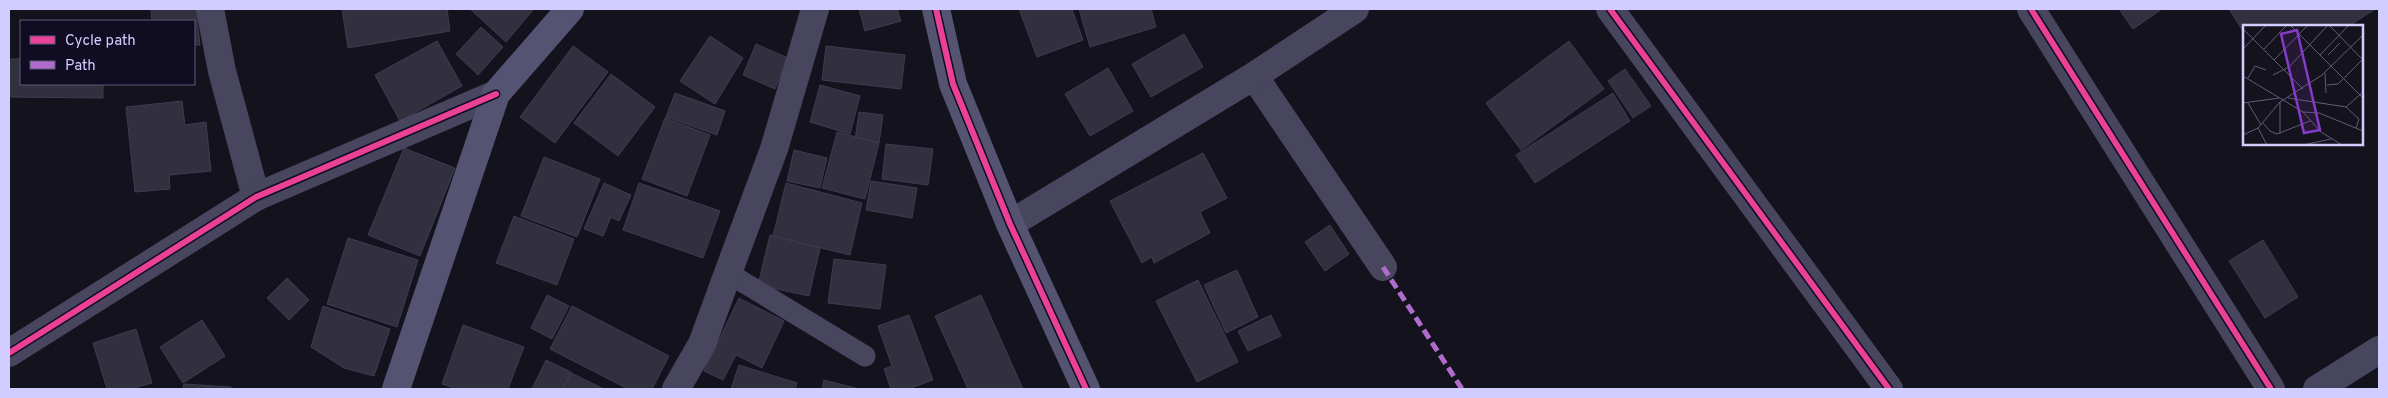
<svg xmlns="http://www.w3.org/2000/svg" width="2388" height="398" font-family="Overpass,sans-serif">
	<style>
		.building { fill: #322f3f; stroke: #3f3b51 }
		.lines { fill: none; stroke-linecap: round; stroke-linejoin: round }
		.lane { stroke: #47465e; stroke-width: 21 }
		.street { stroke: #47465e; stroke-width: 28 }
		.secondary { stroke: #545371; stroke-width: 28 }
		.quiet { stroke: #b06ccc; stroke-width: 5; stroke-dasharray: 10 5; stroke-linecap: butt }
		.cycleway-casing { stroke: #100d22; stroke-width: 9 }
		.cycleway { stroke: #ea4096; stroke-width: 6 }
		.inset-road { fill: none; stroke: #605d77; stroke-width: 1 }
		.view { fill: #843cc5; fill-opacity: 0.15; stroke: #843cc5; stroke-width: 2.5 }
		.inset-edge { fill: none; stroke: #d2cdff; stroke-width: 2.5 }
	</style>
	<rect width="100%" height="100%" fill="#14121d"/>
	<g class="building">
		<path d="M151,9H196L200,45H194V21H152Z"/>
		<path d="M342,9H447L450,31L348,48Z"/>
		<path d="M470,9H534L506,42Z"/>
		<path d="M859,9H897L901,21L865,31Z"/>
		<path d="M1019,9H1072L1083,40L1037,57Z"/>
		<path d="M1079,9H1151L1156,27L1090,47Z"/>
		<path d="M2119,9H2162L2133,29Z"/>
		<path d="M2229,9H2375L2349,26H2244V33Z"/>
		<path d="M481,27L503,47L478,75L456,54Z"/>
		<path d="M1184,34L1203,67L1151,97L1132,64Z"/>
		<path d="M710,36L743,58L715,104L680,81Z"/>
		<path d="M437,41L462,86L400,121L375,75Z"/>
		<path d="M1569,41L1604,89L1521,150L1486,103Z"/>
		<path d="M756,44L788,58L775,89L743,75Z"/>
		<path d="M573,46L608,72L555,143L520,117Z"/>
		<path d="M826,46L905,55L901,89L822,80Z"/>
		<path d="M9,59H21V84H103V98L9,97Z"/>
		<path d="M1108,68L1133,111L1090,136L1065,94Z"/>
		<path d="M1625,69L1651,106L1633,118L1608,81Z"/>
		<path d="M611,74L655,107L618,156L574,123Z"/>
		<path d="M820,85L860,96L850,134L810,122Z"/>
		<path d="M675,93L725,111L717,135L666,117Z"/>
		<path d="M1613,93L1630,121L1535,183L1516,155Z"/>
		<path d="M182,101L185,125L206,122L211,171L169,175L170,189L135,192L126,107Z"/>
		<path d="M859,112L883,115L879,143L855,140Z"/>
		<path d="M665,118L710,135L687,196L642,179Z"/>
		<path d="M837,132L879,143L865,199L822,188Z"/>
		<path d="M886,144L933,149L928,185L882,179Z"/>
		<path d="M404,148L455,168L420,256L368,235Z"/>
		<path d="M794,150L827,158L820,188L787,181Z"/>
		<path d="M1203,153L1227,198L1200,212L1210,233L1154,263L1152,257L1142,263L1110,201Z"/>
		<path d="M544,157L600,179L577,237L521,216Z"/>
		<path d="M871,181L917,188L912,218L866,210Z"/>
		<path d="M604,183L631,195L619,221L611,217L603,236L584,229Z"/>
		<path d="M639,183L720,211L703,258L623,230Z"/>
		<path d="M786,183L862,203L850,255L773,236Z"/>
		<path d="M514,216L574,239L557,285L496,263Z"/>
		<path d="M1330,225L1349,254L1325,271L1305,242Z"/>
		<path d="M770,235L820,248L809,296L758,285Z"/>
		<path d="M348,238L418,260L397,327L327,304Z"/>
		<path d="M2263,240L2298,297L2265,318L2229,261Z"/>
		<path d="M834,259L886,265L880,309L828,303Z"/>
		<path d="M1237,270L1258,317L1226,333L1204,285Z"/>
		<path d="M287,278L309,300L289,320L267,298Z"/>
		<path d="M1198,280L1238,362L1197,382L1156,301Z"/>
		<path d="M547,295L569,306L552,339L531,328Z"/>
		<path d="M981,295L1023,389H968L935,316Z"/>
		<path d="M739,298L784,321L762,368L736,355L723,380L704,371Z"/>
		<path d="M323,306L390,329L374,376L344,368L311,347Z"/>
		<path d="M572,306L669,356L652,389H628L550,349Z"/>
		<path d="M909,315L933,380L908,389H891L884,369L892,366L878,326Z"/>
		<path d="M1271,315L1281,336L1248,351L1238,331Z"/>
		<path d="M202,320L225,356L183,383L160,347Z"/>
		<path d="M463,325L524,347L508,389H457L442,384Z"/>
		<path d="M136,329L152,383L130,389H107L93,343Z"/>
		<path d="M546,360L571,372L562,389H532Z"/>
		<path d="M739,365L797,383L795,389H731Z"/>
		<path d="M571,373L604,389H563Z"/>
		<path d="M824,380L859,389H822Z"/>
		<path d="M184,384L231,387V389H183Z"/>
	</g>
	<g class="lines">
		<path class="lane" d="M728,273L865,356"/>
		<g class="street">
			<path d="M210,9L222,71L256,197"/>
			<path d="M1610,9L1889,389"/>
			<path d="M2031,9L2271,389"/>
			<path d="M1254,76L1383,267"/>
			<path d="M1010,224L1254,76L1355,9"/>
			<path d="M9,353L256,197L496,94"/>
			<path d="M676,389L702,344L728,273L774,149L815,9"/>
			<path d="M2317,389L2379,350"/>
		</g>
		<g class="secondary">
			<path d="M936,9L953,84L1010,224L1086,389"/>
			<path d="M396,389L496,94L570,9"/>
		</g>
		<path class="quiet" d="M1383,267L1462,389"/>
		<g class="cycleway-casing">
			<g id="cycleway">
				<path d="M936,9L953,84L1010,224L1086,389"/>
				<path d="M1610,9L1889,389"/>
				<path d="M2031,9L2271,389"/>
				<path d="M9,353L256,197L496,94"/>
			</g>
		</g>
		<use href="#cycleway" class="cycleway"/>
	</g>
	<g transform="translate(2243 25)">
		<rect width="120" height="120" fill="#14121d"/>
		<path class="inset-road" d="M47,0L120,73M86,0L120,35M0,4L60,64M0,24L23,0M20,25L44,0M77,30L106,0M85,30L97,18M31,35L65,0M82,48L83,68M30,50L46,42L85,0M0,51L60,87L76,88L120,106M5,53L12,41L23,45M84,60L95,59L120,34M45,73L103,82M0,78L36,73M5,78L18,100M60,87L78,107L99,120M20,98L27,106L34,109L67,96M15,103L24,120M113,103L116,94L103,82L120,67M37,109V77M0,110L15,103L37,77L79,50L120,10M60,120L88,114"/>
		<path class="view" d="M54,5L77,105L61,108L38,9Z"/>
		<rect width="120" height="120" class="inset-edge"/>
	</g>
	<rect width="2388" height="398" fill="none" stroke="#d2cdff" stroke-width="20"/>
	<rect x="20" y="20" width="175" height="65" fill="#100d22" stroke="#5e5a7a"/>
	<rect x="30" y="36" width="25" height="8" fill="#ea4096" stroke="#5e5a7a"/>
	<text x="65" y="45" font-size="15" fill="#d2cdff">Cycle path</text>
	<rect x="30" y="61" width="25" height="8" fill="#b06ccc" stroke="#5e5a7a"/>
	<text x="65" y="70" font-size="15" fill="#d2cdff">Path</text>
</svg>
